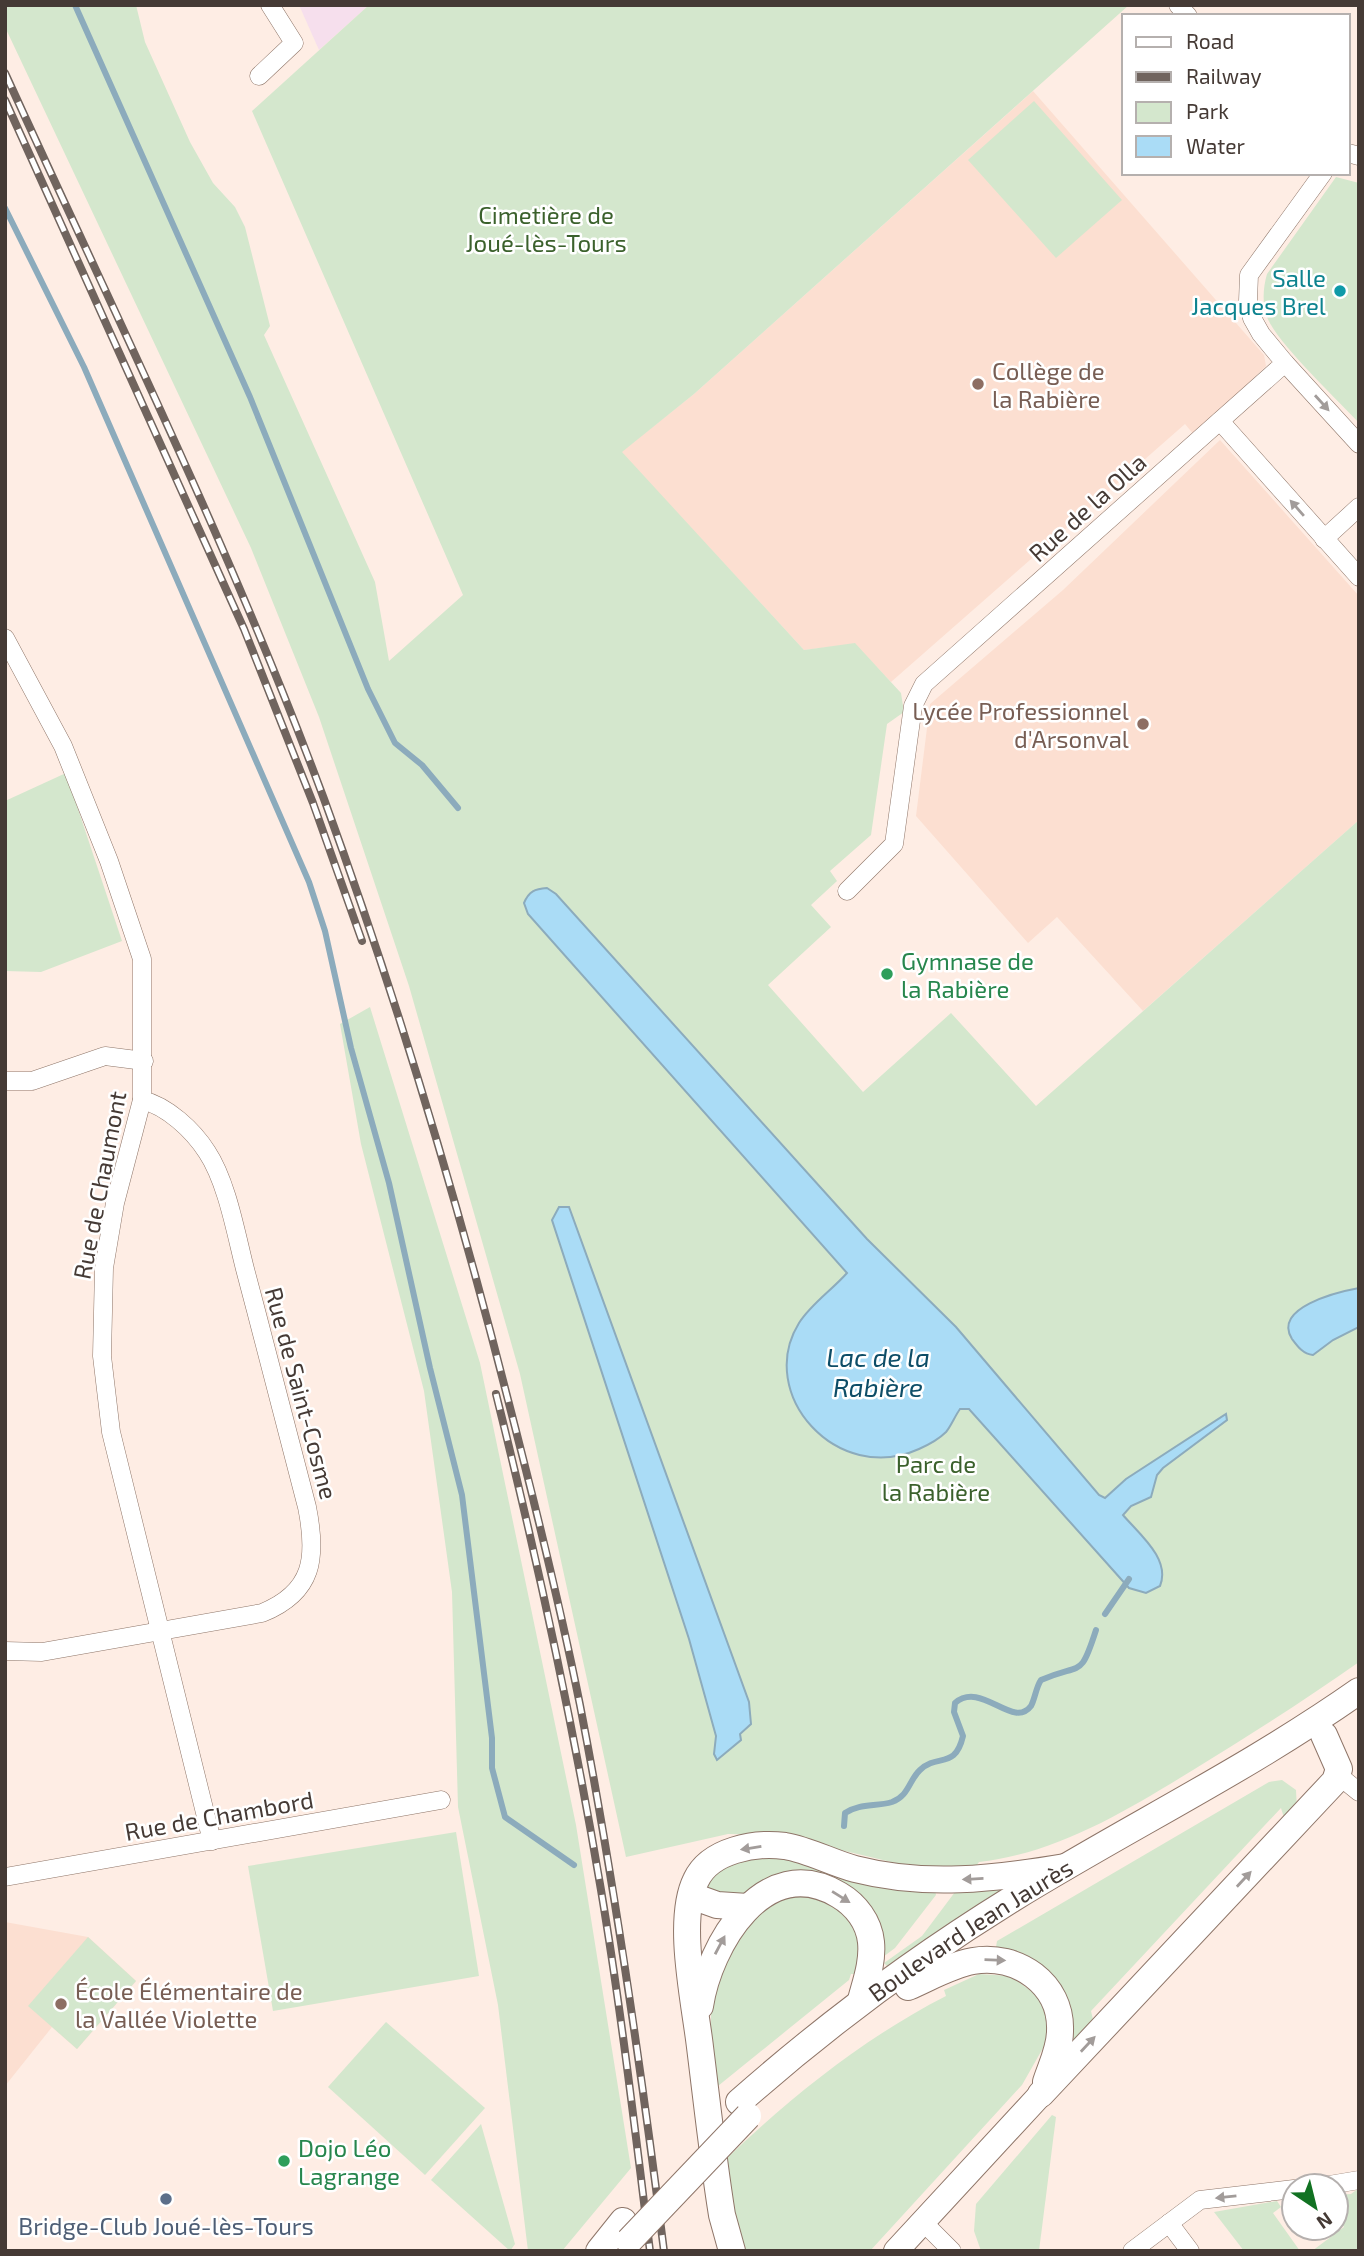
<svg xmlns="http://www.w3.org/2000/svg" width="1364" height="2256" font-family="'Exo 2',sans-serif">
	<style>
		.industrial { fill: #f6dfed }
		.built { fill: #fcdfd1 }
		.green { fill: #d4e7cd }
		.water { fill: #aadcf6; stroke: #8cabbc; stroke-width: 2 }
		.lines { fill: none; stroke-linecap: round; stroke-linejoin: round }
		.stream { stroke: #8cabbc; stroke-width: 6 }
		.street-casing { stroke: #8e7568; stroke-width: 19 }
		.secondary-casing { stroke: #8e7568; stroke-width: 26 }
		.primary-casing { stroke: #8e7568; stroke-width: 28 }
		.street { stroke: #fff; stroke-width: 18 }
		.secondary { stroke: #fff; stroke-width: 24 }
		.primary { stroke: #fff; stroke-width: 26 }
		.rail-casing { stroke: #70645e; stroke-width: 8 }
		.rail { stroke: #fff; stroke-width: 5; stroke-dasharray: 16; stroke-linecap: butt }
		.primary-bridge-casing { stroke: #8e7568; stroke-width: 28; stroke-linecap: butt }
		.primary-bridge { stroke: #fff; stroke-width: 26 }
		.oneway { fill: #a29c9a }
		.culture-dot { fill: #0f9aa8; stroke: #fff; stroke-width: 2.5 }
		.education-dot { fill: #8d6e63; stroke: #fff; stroke-width: 2.5 }
		.leisure-dot { fill: #2e9e5b; stroke: #fff; stroke-width: 2.5 }
		.service-dot { fill: #5c6f8a; stroke: #fff; stroke-width: 2.5 }
		.labels { text-anchor: middle; dominant-baseline: central; stroke-width: 5; stroke-linejoin: round; paint-order: stroke }
		.park-label { font-size: 24px; fill: #3b612c; stroke: #fff }
		.culture-label { font-size: 24px; fill: #0d838f; stroke: #fff; text-anchor: end }
		.education-label { font-size: 24px; fill: #785e54; stroke: #fff; text-anchor: start }
		.street-label { font-size: 24px; fill: #453a35; stroke: #fff }
		.leisure-label { font-size: 24px; fill: #27864d; stroke: #fff; text-anchor: start }
		.service-label { font-size: 24px; fill: #4e5e75; stroke: #fff }
		.water-label { font-size: 26px; font-style: italic; fill: #0d4d67; stroke: #fff }
	</style>
	<rect width="100%" height="100%" fill="#feede4"/>
	<path class="industrial" d="M299,5H369L319,50Z"/>
	<g class="built">
		<path d="M1033,91L1264,355L1266,366L1195,436L1185,424L891,682L855,644L804,650L621,452L694,394Z"/>
		<path d="M1220,440L1359,596V820L1143,1011L1057,917L1028,943L916,816L930,704L1063,590Z"/>
		<path d="M5,1922L88,1937L136,1981L77,2049L52,2027L5,2086Z"/>
	</g>
	<g class="green">
		<path d="M5,5H136L145,42L190,142L213,183L235,207L245,227L270,326L264,335L375,582L389,661L463,595L252,111L369,5H1129L694,394L622,452L804,650L855,643L901,693L904,712L887,724L871,835L830,871L837,881L811,905L831,927L768,985L863,1092L951,1013L1036,1106L1359,820V1662C1305,1700 1249,1736 1193,1770C1126,1811 1058,1853 979,1862L970,1875L921,1869L777,1835L728,1834L626,1857L520,1374L409,986L319,717L251,548L5,27Z"/>
		<path d="M1034,101L1122,200L1056,258L968,160Z"/>
		<path d="M1336,177L1359,183V423C1337,399 1277,343 1267,317C1262,303 1263,288 1267,274Z"/>
		<path d="M66,773L122,941L41,972L5,971V801Z"/>
		<path d="M370,1007L480,1363L576,1825L631,2168L562,2251H528L498,2005L458,1807L452,1592L424,1391L361,1144L340,1024Z"/>
		<path d="M1282,1780L1296,1790L1297,1810L1285,1821L1281,1808L1091,2011L1095,2028L1067,2056L1072,2031L996,1947L997,1941L1269,1782Z"/>
		<path d="M456,1832L479,1976L273,2011L248,1866Z"/>
		<path d="M772,1854L935,1890L936,1895L895,1948L879,1960L852,1894L708,1893L702,1880L732,1859Z"/>
		<path d="M1000,1886L1002,1892L887,1966L884,1963L922,1936L958,1888Z"/>
		<path d="M788,1896L820,1898L842,1912L854,1927L860,1947L855,1974H851L849,1980L718,2086L711,2032V1986L752,1917Z"/>
		<path d="M88,1937L136,1981L77,2049L28,2006Z"/>
		<path d="M979,1974L1010,1976L1038,1996L1047,2017V2041L1022,2085L870,2251H743L737,2235L725,2160C792,2096 864,2038 946,1996L944,1990Z"/>
		<path d="M386,2022L485,2108L425,2175L328,2087Z"/>
		<path d="M1052,2115L1056,2117L1039,2251H981L974,2231L976,2204Z"/>
		<path d="M481,2124L515,2244L510,2251L431,2180Z"/>
		<path d="M1359,2188V2251H1312L1344,2227L1336,2215V2195L1351,2194Z"/>
		<path d="M1277,2201L1281,2207L1273,2213L1300,2251H1244L1214,2212Z"/>
	</g>
	<g class="water">
		<path d="M547,888L556,894L867,1239L956,1327L1099,1495L1105,1498L1126,1479L1226,1414L1227,1420L1163,1468L1157,1475L1151,1497L1131,1506L1123,1515C1139,1534 1171,1559 1160,1586L1146,1593L1129,1588L969,1409H960C955,1416 951,1426 946,1432C939,1439 928,1445 919,1449C837,1486 755,1394 799,1323C811,1304 832,1290 847,1273L528,914L524,903C529,891 535,889 547,888Z"/>
		<path d="M559,1207H569L749,1702L751,1724L740,1734L741,1740L717,1760L714,1754L716,1736L689,1639L552,1220Z"/>
		<path d="M1359,1288V1327L1333,1340L1313,1355C1303,1354 1298,1347 1292,1339C1272,1308 1337,1292 1359,1288Z"/>
	</g>
	<g class="lines">
		<g class="stream">
			<path d="M75,5L250,397L368,689L395,743L422,765L458,808"/>
			<path d="M5,208L84,367L309,882L325,931L351,1048L389,1183L430,1368L462,1495L492,1738V1768L505,1817L574,1865"/>
			<path d="M1105,1614L1129,1579"/>
			<path d="M844,1826L845,1813C860,1803 876,1807 892,1802C909,1796 909,1780 920,1770C938,1753 955,1770 963,1736L954,1712L955,1703C981,1680 1013,1730 1031,1706C1035,1699 1036,1687 1041,1680C1082,1662 1080,1680 1096,1630"/>
		</g>
		<g class="street-casing">
			<g id="street">
				<path d="M1178,5L1188,16"/>
				<path d="M259,76L294,43L270,5"/>
				<path d="M1348,153L1359,156"/>
				<path d="M1285,363L1359,444"/>
				<path d="M1220,421L1359,577"/>
				<path d="M1324,539L1359,507"/>
				<path d="M5,638L63,746L109,861L142,959V1100L115,1203L104,1268L102,1356L111,1432L212,1841"/>
				<path d="M847,891L894,844L913,706L924,684L1285,363L1261,334L1252,318L1248,301L1249,275L1323,173"/>
				<path d="M5,1081H32L105,1056L144,1061"/>
				<path d="M5,1651L42,1652L262,1613C314,1592 317,1557 307,1507C286,1427 266,1348 245,1269C236,1234 227,1182 207,1152C193,1130 167,1106 142,1100"/>
				<path d="M1338,1775L1359,1792"/>
				<path d="M5,1877L441,1800"/>
				<path d="M1323,2186L1359,2180"/>
				<path d="M924,2223L952,2251"/>
				<path d="M1169,2223L1190,2251"/>
				<path d="M1132,2251L1200,2200L1294,2189"/>
			</g>
		</g>
		<g class="secondary-casing">
			<path id="secondary" d="M896,2251L1041,2094"/>
		</g>
		<g class="primary-casing">
			<g id="primary">
				<path d="M692,1896L717,1905L748,1907"/>
				<path d="M908,1987C929,1978 951,1965 973,1961C1017,1953 1062,1984 1060,2031C1060,2049 1051,2066 1046,2082"/>
				<path d="M700,2006C709,1946 764,1850 839,1895C856,1905 869,1922 871,1942C873,1962 866,1981 861,2000"/>
				<path d="M1041,2094L1335,1781L1339,1769L1324,1735"/>
				<path id="s1" d="M739,2102C825,2026 915,1959 1012,1899C1127,1828 1248,1769 1359,1691"/>
				<path d="M599,2251L623,2221"/>
				<path d="M732,2251L722,2215C713,2159 707,2103 700,2047C695,2003 676,1920 696,1880C710,1850 755,1842 785,1846C809,1850 832,1863 855,1869C925,1887 994,1879 1065,1867"/>
			</g>
		</g>
		<use href="#street" class="street"/>
		<use href="#secondary" class="secondary"/>
		<use href="#primary" class="primary"/>
		<g class="rail-casing">
			<g id="rail">
				<path d="M5,73C114,313 232,551 324,799C395,993 455,1192 506,1392C533,1496 559,1600 580,1705C615,1886 641,2068 664,2251"/>
				<path d="M5,100L244,629L313,803L362,941"/>
				<path d="M496,1394C537,1558 573,1723 601,1890C621,2009 635,2130 650,2251"/>
			</g>
		</g>
		<use href="#rail" class="rail"/>
		<g class="primary-bridge-casing">
			<path id="primary-bridge" d="M629,2241L748,2116"/>
		</g>
		<use href="#primary-bridge" class="primary-bridge"/>
	</g>
	<defs><path id="oneway-solid" d="M-6-.8H1V-3.2L6.5 0L1 3.2V.8H-6Z" transform="scale(1.75)"/></defs>
	<g class="oneway">
		<use href="#oneway-solid" transform="translate(1322 403) rotate(48)"/>
		<use href="#oneway-solid" transform="translate(1297 508) rotate(-131)"/>
		<use href="#oneway-solid" transform="translate(751 1848) rotate(171)"/>
		<use href="#oneway-solid" transform="translate(973 1879) rotate(177)"/>
		<use href="#oneway-solid" transform="translate(1244 1879) rotate(-47)"/>
		<use href="#oneway-solid" transform="translate(841 1897) rotate(32)"/>
		<use href="#oneway-solid" transform="translate(720 1945) rotate(-62)"/>
		<use href="#oneway-solid" transform="translate(995 1960) rotate(2)"/>
		<use href="#oneway-solid" transform="translate(1088 2044) rotate(-47)"/>
		<use href="#oneway-solid" transform="translate(1226 2197) rotate(174)"/>
	</g>
	<circle class="culture-dot" cx="1340" cy="291" r="7"/>
	<g class="education-dot">
		<circle cx="978" cy="384" r="7"/>
		<circle cx="1143" cy="724" r="7"/>
		<circle cx="61" cy="2004" r="7"/>
	</g>
	<g class="leisure-dot">
		<circle cx="887" cy="974" r="7"/>
		<circle cx="284" cy="2161" r="7"/>
	</g>
	<circle class="service-dot" cx="166" cy="2199" r="7"/>
	<g class="labels">
		<g class="park-label">
			<text x="546" y="214">Cimetière de<tspan x="546" dy="28">Joué-lès-Tours</tspan></text>
			<text x="936" y="1463">Parc de<tspan x="936" dy="28">la Rabière</tspan></text>
		</g>
		<g class="culture-label">
			<text x="1326" y="277">Salle<tspan x="1326" dy="28">Jacques Brel</tspan></text>
		</g>
		<g class="education-label">
			<text x="992" y="370">Collège de<tspan x="992" dy="28">la Rabière</tspan></text>
			<text x="1129" y="710" text-anchor="end">Lycée Professionnel<tspan x="1129" dy="28">d'Arsonval</tspan></text>
			<text x="75" y="1990">École Élémentaire de<tspan x="75" dy="28">la Vallée Violette</tspan></text>
		</g>
		<g class="street-label">
			<text transform="translate(1087 507) rotate(-42)">Rue de la Olla</text>
			<text transform="translate(99 1185) rotate(-79)">Rue de Chaumont</text>
			<text transform="translate(302 1393) rotate(75)">Rue de Saint-Cosme</text>
			<text transform="translate(219 1815) rotate(-10)">Rue de Chambord</text>
			<text stroke="none"><textPath href="#s1" startOffset="289">Boulevard Jean Jaurès</textPath></text>
		</g>
		<g class="leisure-label">
			<text x="901" y="960">Gymnase de<tspan x="901" dy="28">la Rabière</tspan></text>
			<text x="298" y="2147">Dojo Léo<tspan x="298" dy="28">Lagrange</tspan></text>
		</g>
		<g class="service-label">
			<text x="166" y="2225">Bridge-Club Joué-lès-Tours</text>
		</g>
		<g class="water-label">
			<text x="878" y="1356">Lac de la<tspan x="878" dy="30">Rabière</tspan></text>
		</g>
	</g>
	<rect width="1364" height="2256" fill="none" stroke="#453a35" stroke-width="14"/>
	<rect x="1122" y="14" width="228" height="161" fill="#ffffff" stroke="#b5b0ae" stroke-width="2"/>
	<rect x="1136" y="37" width="35" height="10" fill="#ffffff" stroke="#b5b0ae" stroke-width="2"/>
	<text x="1186" y="49" font-size="21" fill="#453a35">Road</text>
	<rect x="1136" y="72" width="35" height="10" fill="#70645e" stroke="#b5b0ae" stroke-width="2"/>
	<text x="1186" y="84" font-size="21" fill="#453a35">Railway</text>
	<rect x="1136" y="102" width="35" height="21" fill="#d4e7cd" stroke="#b5b0ae" stroke-width="2"/>
	<text x="1186" y="119" font-size="21" fill="#453a35">Park</text>
	<rect x="1136" y="136" width="35" height="21" fill="#aadcf6" stroke="#b5b0ae" stroke-width="2"/>
	<text x="1186" y="154" font-size="21" fill="#453a35">Water</text>
	<g transform="translate(1315 2207) rotate(145)"><circle r="33" fill="#ffffff" stroke="#b5b0ae" stroke-width="2"/>
	<path d="M0-5L12 26L0 18L-12 26Z" fill="#117222"/>
	<text y="-10" font-size="19" font-weight="bold" text-anchor="middle" fill="#453a35">N</text>
	</g>
</svg>
